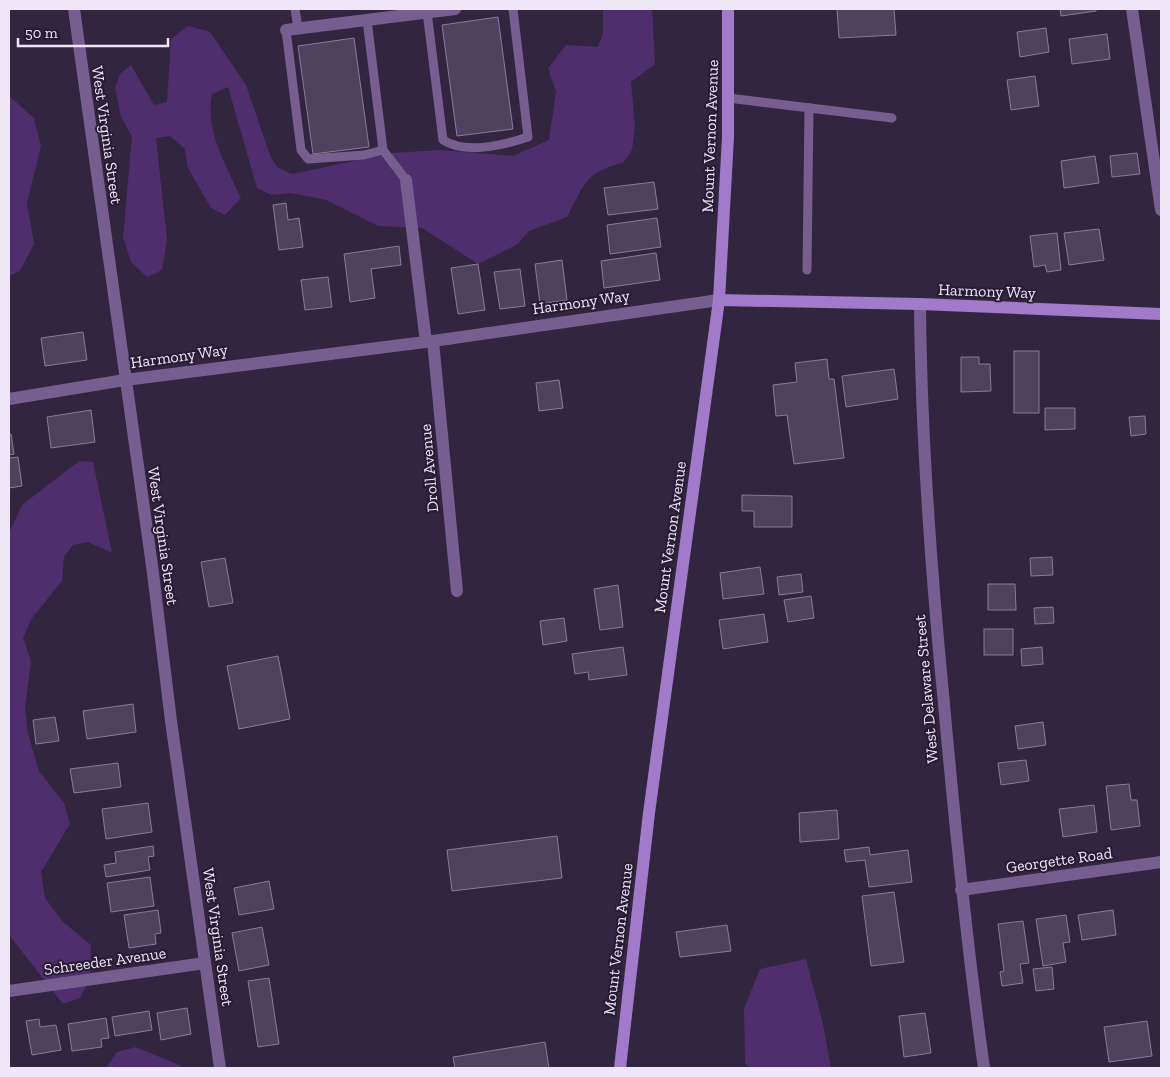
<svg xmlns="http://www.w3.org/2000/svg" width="1170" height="1077" font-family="'Zilla Slab',serif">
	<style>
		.green { fill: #4e2e6c }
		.building { fill: #4f425e; stroke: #897b9a }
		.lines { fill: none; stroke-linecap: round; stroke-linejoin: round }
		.lane { stroke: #765f90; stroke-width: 9 }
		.street { stroke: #765f90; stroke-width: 12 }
		.secondary { stroke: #a17ac9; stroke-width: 12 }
		.labels { text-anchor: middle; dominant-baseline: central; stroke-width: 4; stroke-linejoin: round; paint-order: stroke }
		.street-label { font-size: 16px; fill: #efe7f8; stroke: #281b34 }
	</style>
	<rect width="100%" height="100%" fill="#31253f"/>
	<g class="green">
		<path d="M603,9H652L655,64L631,82L635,126L632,150L623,163C585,171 584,186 567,217L529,231L518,244L478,264L422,228L378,226L326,200L291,193L271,195L257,188L228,87L212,94C205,131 226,165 241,198L225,215L211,208L188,168L185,149L170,136L156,138L167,240L162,270L147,277L131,262L123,237L132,137L121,117L115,88L120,74L131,65L154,105L167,102L171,39L188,26L210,32L246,85L270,155L277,167L292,174L392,153L440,150L513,156L549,140L556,92L548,68L566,45L598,47L603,33Z"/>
		<path d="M9,96L34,118L41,146L27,203L34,244L20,271L9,276Z"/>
		<path d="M79,461L93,462L112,553L88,542L73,545L64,557L62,581L32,618L23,638L31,661L25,709L28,734L39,771L64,803L70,824L41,872L45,898L62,921L91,945L90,979L80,998L63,1004L9,935V533L22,505Z"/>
		<path d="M806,959L823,1024L831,1068H751L745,1064L744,1008L760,969Z"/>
		<path d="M136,1047L179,1065L182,1068H106L117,1052Z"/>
	</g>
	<g class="building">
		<path d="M837,9H894L896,35L839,38Z"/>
		<path d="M1060,9H1096V11L1061,16Z"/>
		<path d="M498,17L513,129L457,136L442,25Z"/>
		<path d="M1046,28L1049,52L1020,57L1017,32Z"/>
		<path d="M1107,34L1110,59L1072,64L1069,39Z"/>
		<path d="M354,38L369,147L313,154L298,46Z"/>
		<path d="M1035,76L1039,106L1011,110L1007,80Z"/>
		<path d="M1137,153L1140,174L1112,177L1110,156Z"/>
		<path d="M1095,156L1099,183L1064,188L1061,161Z"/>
		<path d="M654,182L658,209L608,215L604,188Z"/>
		<path d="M286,203L288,220L299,218L303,247L279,250L273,205Z"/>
		<path d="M657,218L661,247L610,254L607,225Z"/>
		<path d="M1099,229L1104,260L1069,265L1064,233Z"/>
		<path d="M1057,233L1061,270L1047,272L1045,265L1034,267L1030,236Z"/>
		<path d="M399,246L401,265L371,269L375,298L350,302L344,254Z"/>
		<path d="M656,253L660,280L604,288L601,261Z"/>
		<path d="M562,260L567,300L540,304L535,264Z"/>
		<path d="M478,264L485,310L458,314L451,268Z"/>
		<path d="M520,269L525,306L500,309L494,272Z"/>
		<path d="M328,277L332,307L305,310L301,280Z"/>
		<path d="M83,332L87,360L45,366L41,338Z"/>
		<rect x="1014" y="351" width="25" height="62"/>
		<path d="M961,357H979V364H990L991,391L961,392Z"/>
		<path d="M827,359L829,379H834L844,458L794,464L787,415L776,416L773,385L797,382L795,363Z"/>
		<path d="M894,369L898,399L846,407L842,376Z"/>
		<path d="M559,380L563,408L539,411L536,383Z"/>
		<path d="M1045,408H1075V429L1045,430Z"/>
		<path d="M91,410L95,442L51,448L47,417Z"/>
		<path d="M1145,416L1146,434L1131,436L1129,417Z"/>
		<path d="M9,434H11L14,454L9,455Z"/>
		<path d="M18,457L22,486L9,488V458Z"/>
		<path d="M742,495L792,496V527H754V511H742Z"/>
		<path d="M1052,557L1053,575L1031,576L1030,558Z"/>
		<path d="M225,558L233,603L209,607L201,562Z"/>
		<path d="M760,567L764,594L723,599L720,573Z"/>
		<path d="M801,574L803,592L779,595L777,577Z"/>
		<path d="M988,584H1015L1016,610H988Z"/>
		<path d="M618,585L623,627L600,630L594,589Z"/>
		<path d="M811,596L814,618L788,622L784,600Z"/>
		<path d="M1053,607L1054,623L1035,624L1034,608Z"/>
		<path d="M764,614L768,642L723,649L719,620Z"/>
		<path d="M564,618L567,641L543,645L540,621Z"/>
		<rect x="984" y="629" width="29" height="26"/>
		<path d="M623,647L627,675L589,680L588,672L575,674L572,654Z"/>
		<path d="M1042,647L1043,664L1022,666L1021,649Z"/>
		<path d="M278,656L290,719L239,729L227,666Z"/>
		<path d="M133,704L136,732L87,739L83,711Z"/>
		<path d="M55,717L59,741L36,744L33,720Z"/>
		<path d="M1043,722L1046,745L1018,749L1015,726Z"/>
		<path d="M1026,760L1029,781L1001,785L998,763Z"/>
		<path d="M118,763L121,787L74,793L70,769Z"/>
		<path d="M1129,784L1131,800H1137L1140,826L1111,830L1106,786Z"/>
		<path d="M148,803L152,832L106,839L102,809Z"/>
		<path d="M1094,805L1097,832L1063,837L1059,809Z"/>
		<path d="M837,810L839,839L800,842L799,813Z"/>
		<path d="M557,836L562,878L452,891L447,850Z"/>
		<path d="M153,846L154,856L148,857L150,870L106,877L104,865L116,863L115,852Z"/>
		<path d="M869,847L870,855L908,850L912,882L869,887L865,860L846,862L844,850Z"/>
		<path d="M150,877L154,906L111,912L107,883Z"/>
		<path d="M269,881L274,909L239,915L234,888Z"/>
		<path d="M894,892L904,962L871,966L862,896Z"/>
		<path d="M158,910L161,933L155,934L156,944L129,948L124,915Z"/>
		<path d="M1113,910L1116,935L1082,940L1078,915Z"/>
		<path d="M1066,915L1070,942L1063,943L1066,962L1043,966L1036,919Z"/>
		<path d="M1023,921L1029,963L1020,964L1023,983L1002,986L1000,972L1004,971L998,924Z"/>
		<path d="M727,925L731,951L680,957L676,932Z"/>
		<path d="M262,927L269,965L239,971L232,933Z"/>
		<path d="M1052,967L1054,989L1036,991L1033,969Z"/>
		<path d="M269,978L279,1044L258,1047L248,981Z"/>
		<path d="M187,1008L191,1034L161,1040L157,1013Z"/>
		<path d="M149,1011L152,1030L115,1036L112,1017Z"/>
		<path d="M925,1013L931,1053L904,1057L899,1016Z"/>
		<path d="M106,1018L109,1038L101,1039L102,1047L72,1051L68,1024Z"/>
		<path d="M39,1019L40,1027L56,1025L61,1050L32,1055L26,1021Z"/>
		<path d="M1147,1021L1152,1056L1109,1062L1104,1027Z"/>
		<path d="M545,1042L549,1068H455L453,1057Z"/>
	</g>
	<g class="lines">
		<g class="lane">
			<path d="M295,9L298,28"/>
			<path d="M427,12L443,140C466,155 504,145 528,137L513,9"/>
			<path d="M286,30L301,150L308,159L364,155L383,150L367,20"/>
			<path d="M728,98L892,118"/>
			<path d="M383,150L406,180"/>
			<path d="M807,270L809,108"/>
		</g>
		<g class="street">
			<path d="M74,9L153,573L171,721L220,1068"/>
			<path d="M1132,9L1161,210"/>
			<path d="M286,30L455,9"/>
			<path d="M406,180L426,342"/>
			<path d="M920,304C921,438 931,571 944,704C955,826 967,947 984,1068"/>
			<path d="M433,341L457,591"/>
			<path d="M9,399L125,380L433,341L719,300"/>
			<path d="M961,890L1161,862"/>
			<path d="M9,991L205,963"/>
		</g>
		<g class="secondary">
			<path d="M719,300L920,304L1161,314"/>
			<path d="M620,1068L649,813L719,300L728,137V9"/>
		</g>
	</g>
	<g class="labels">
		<g class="street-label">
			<text transform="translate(107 135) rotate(82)">West Virginia Street</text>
			<text transform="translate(710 136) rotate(-88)">Mount Vernon Avenue</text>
			<text transform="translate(987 291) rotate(2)">Harmony Way</text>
			<text transform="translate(581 302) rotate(-8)">Harmony Way</text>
			<text transform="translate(179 356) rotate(-8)">Harmony Way</text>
			<text transform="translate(429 468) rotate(-95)">Droll Avenue</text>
			<text transform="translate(163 536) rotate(82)">West Virginia Street</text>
			<text transform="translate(670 537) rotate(-82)">Mount Vernon Avenue</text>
			<text transform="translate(926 689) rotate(-95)">West Delaware Street</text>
			<text transform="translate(1059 860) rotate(-8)">Georgette Road</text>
			<text transform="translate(218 937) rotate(82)">West Virginia Street</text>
			<text transform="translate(618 939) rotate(-83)">Mount Vernon Avenue</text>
			<text transform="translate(105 961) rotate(-8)">Schreeder Avenue</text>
		</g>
	</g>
	<rect width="1170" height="1077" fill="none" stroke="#efe7f8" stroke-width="20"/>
	<path d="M18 38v8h150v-8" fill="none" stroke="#efe7f8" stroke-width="2.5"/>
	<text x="25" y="38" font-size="15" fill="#efe7f8" stroke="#281b34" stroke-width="4" paint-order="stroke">50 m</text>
</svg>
